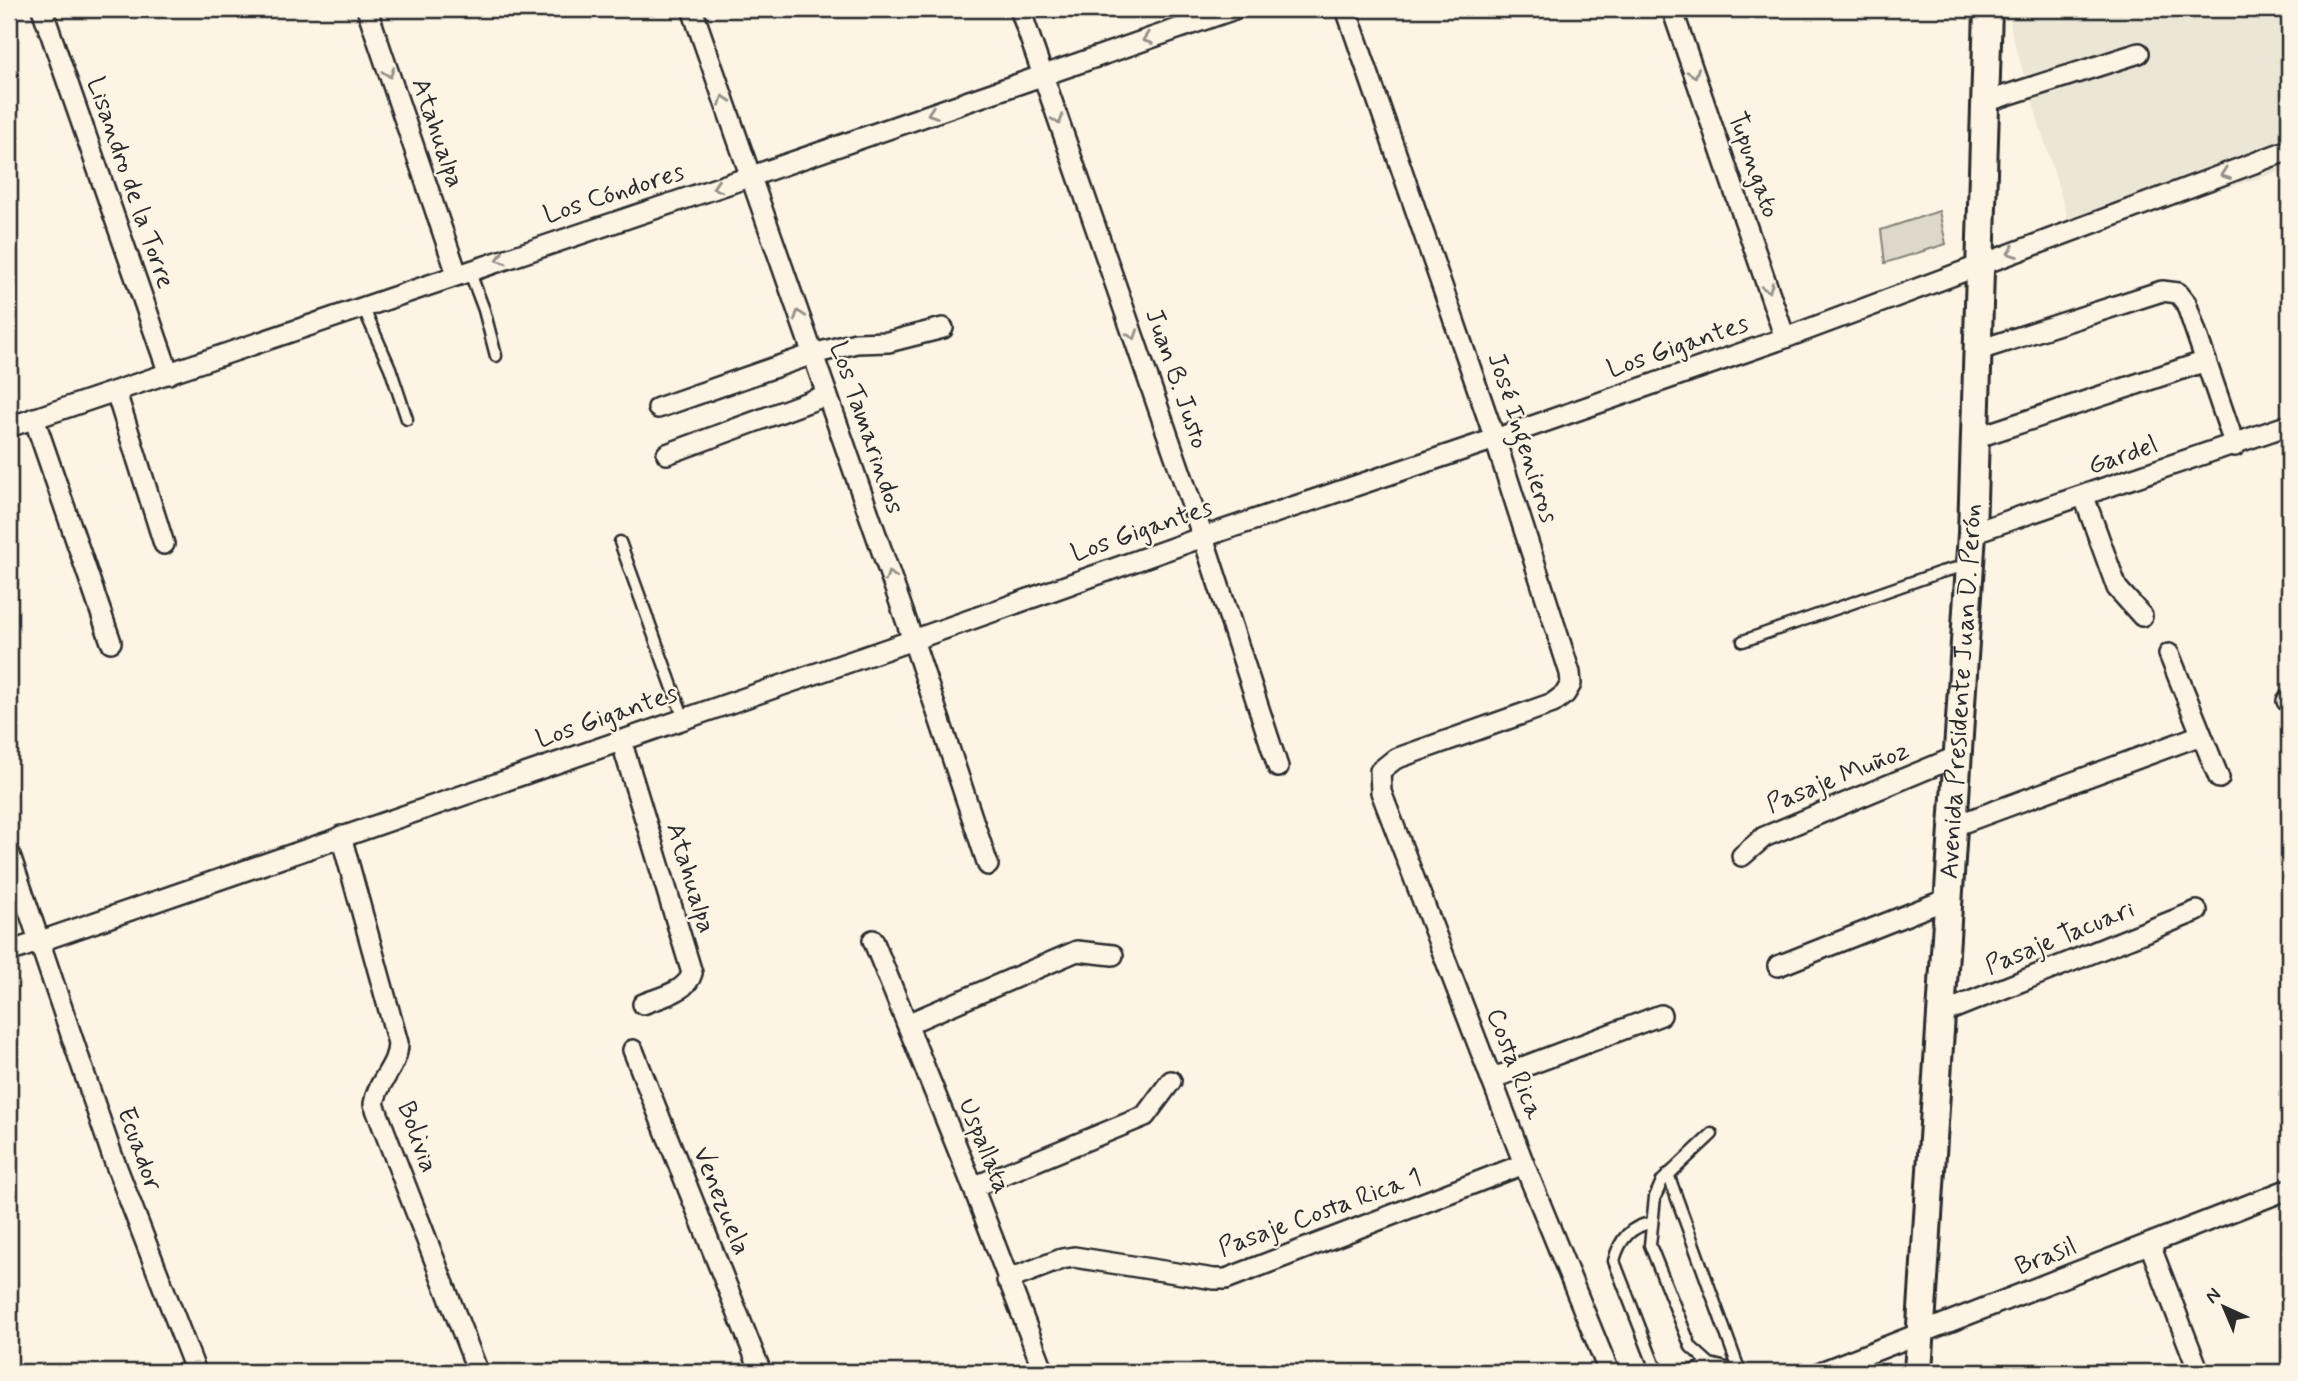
<svg xmlns="http://www.w3.org/2000/svg" width="2298" height="1381" font-family="Mynerve,sans-serif">
	<style>
		.built { fill: #ece6d7 }
		.green { fill: #ded8ca; stroke: #84827a; stroke-width: 2 }
		.lines { fill: none; stroke-linecap: round; stroke-linejoin: round }
		.service-casing { stroke: #2b2b2b; stroke-width: 15 }
		.minor-casing { stroke: #2b2b2b; stroke-width: 24 }
		.secondary-casing { stroke: #2b2b2b; stroke-width: 32 }
		.service { stroke: #fcf5e5; stroke-width: 10 }
		.minor { stroke: #fcf5e5; stroke-width: 19 }
		.secondary { stroke: #fcf5e5; stroke-width: 26 }
		.oneway { stroke: #949088 }
		.labels { text-anchor: middle; dominant-baseline: central; stroke-width: 5; stroke-linejoin: round; paint-order: stroke }
		.street-label { font-size: 26px; fill: #2b2b2b; stroke: #fcf5e5 }
	</style>
	<rect width="100%" height="100%" fill="#fcf5e5"/>
	<filter id="ink" filterUnits="userSpaceOnUse"><feTurbulence type="fractalNoise" baseFrequency=".0143" numOctaves="2"/><feDisplacementMap in="SourceGraphic" scale="14" xChannelSelector="R" yChannelSelector="G"/><feConvolveMatrix kernelMatrix="1 2 1 2 8 2 1 2 1" color-interpolation-filters="sRGB"/></filter>
	<g filter="url(#ink)">
		<path class="built" d="M2009,9H2289V169L2073,235L2012,35Z"/>
		<path class="green" d="M1939,211L1946,244L1885,263L1881,230Z"/>
		<g class="lines">
			<g class="service-casing">
				<g id="service">
					<path d="M469,270L484,310L496,356"/>
					<path d="M363,307L390,368L407,419"/>
					<path d="M620,542L684,719"/>
					<path d="M1743,641L1941,572L1969,565"/>
					<path d="M1712,1134L1662,1181L1655,1197L1650,1245L1691,1347L1710,1364L1739,1371"/>
					<path d="M1668,1174L1740,1372"/>
					<path d="M1651,1223C1630,1226 1619,1241 1614,1261L1654,1364L1662,1372"/>
					<path d="M1690,1372L1710,1364"/>
				</g>
			</g>
			<g class="minor-casing">
				<g id="minor">
					<path d="M42,9L169,374"/>
					<path d="M367,9L457,274"/>
					<path d="M692,9L913,640L988,865"/>
					<path d="M1020,9L1203,537L1278,767"/>
					<path d="M1346,9L1495,439L1570,673L1571,684L1565,694L1553,703L1395,759L1380,771L1381,792L1524,1164L1609,1372"/>
					<path d="M1672,9L1785,338"/>
					<path d="M1985,102L2139,53"/>
					<path d="M1979,350L2162,291L2178,293L2186,303L2235,446"/>
					<path d="M116,392L164,544"/>
					<path d="M658,408L813,354L856,343L888,342L943,328"/>
					<path d="M34,418L111,642"/>
					<path d="M9,427L752,176L1235,9"/>
					<path d="M1975,438L2206,361"/>
					<path d="M667,454L827,395"/>
					<path d="M2084,497L2117,588L2142,616"/>
					<path d="M1972,533L2289,425"/>
					<path d="M2169,654L2219,778"/>
					<path d="M2287,701L2289,700"/>
					<path d="M621,740L692,973C687,992 660,997 643,1004"/>
					<path d="M1954,826L2201,735"/>
					<path d="M341,836L398,1043C398,1067 377,1081 374,1104L478,1372"/>
					<path d="M9,852L112,1155L196,1372"/>
					<path d="M1742,856L1764,837L1958,756"/>
					<path d="M873,940L973,1187L1044,1372"/>
					<path d="M9,952L913,640L1203,537L1495,439L1785,338L2289,150"/>
					<path d="M1778,966L1950,898"/>
					<path d="M1942,1013L2197,911"/>
					<path d="M907,1024L1077,951L1113,955"/>
					<path d="M633,1050L761,1372"/>
					<path d="M1491,1079L1661,1015"/>
					<path d="M973,1187L1145,1116L1171,1081"/>
					<path d="M2150,1245L2199,1372"/>
					<path d="M1007,1280L1062,1259L1074,1257L1214,1279H1226L1524,1164"/>
					<path d="M1821,1372L2289,1189"/>
				</g>
			</g>
			<g class="secondary-casing">
				<g id="secondary">
					<path id="s1" d="M1918,1372L1972,533L1988,9"/>
				</g>
			</g>
			<use href="#service" class="service"/>
			<use href="#minor" class="minor"/>
			<use href="#secondary" class="secondary"/>
		</g>
		<defs><path id="oneway-chevron" d="M-2-3.5L2.5 0L-2 3.5" fill="none" stroke-width="1.6" stroke-linecap="round" stroke-linejoin="round" transform="scale(1.75)"/></defs>
		<g class="oneway">
			<use href="#oneway-chevron" transform="translate(1147 39) rotate(161)"/>
			<use href="#oneway-chevron" transform="translate(389 73) rotate(71)"/>
			<use href="#oneway-chevron" transform="translate(1694 73) rotate(71)"/>
			<use href="#oneway-chevron" transform="translate(724 100) rotate(-110)"/>
			<use href="#oneway-chevron" transform="translate(932 113) rotate(161)"/>
			<use href="#oneway-chevron" transform="translate(1058 120) rotate(71)"/>
			<use href="#oneway-chevron" transform="translate(2225 174) rotate(160)"/>
			<use href="#oneway-chevron" transform="translate(717 187) rotate(162)"/>
			<use href="#oneway-chevron" transform="translate(2012 252) rotate(160)"/>
			<use href="#oneway-chevron" transform="translate(501 259) rotate(162)"/>
			<use href="#oneway-chevron" transform="translate(1768 288) rotate(71)"/>
			<use href="#oneway-chevron" transform="translate(799 315) rotate(-109)"/>
			<use href="#oneway-chevron" transform="translate(1133 335) rotate(71)"/>
			<use href="#oneway-chevron" transform="translate(890 576) rotate(-110)"/>
		</g>
	</g>
	<g class="labels">
		<g class="street-label">
			<text transform="translate(437 133) rotate(71)">Atahualpa</text>
			<text transform="translate(1753 165) rotate(71)">Tupungato</text>
			<text transform="translate(130 183) rotate(71)">Lisandro de la Torre</text>
			<text transform="translate(614 194) rotate(-18)">Los Cóndores</text>
			<text transform="translate(1678 347) rotate(-19)">Los Gigantes</text>
			<text transform="translate(1176 379) rotate(71)">Juan B. Justo</text>
			<text transform="translate(866 428) rotate(71)">Los Tamarindos</text>
			<text transform="translate(1522 438) rotate(72)">José Ingenieros</text>
			<text transform="translate(2123 456) rotate(-19)">Gardel</text>
			<text transform="translate(1142 531) rotate(-19)">Los Gigantes</text>
			<text stroke="none"><textPath href="#s1" startOffset="682">Avenida Presidente Juan D. Perón</textPath></text>
			<text transform="translate(607 717) rotate(-19)">Los Gigantes</text>
			<text transform="translate(1838 778) rotate(-22)">Pasaje Muñoz</text>
			<text transform="translate(690 878) rotate(73)">Atahualpa</text>
			<text transform="translate(2060 938) rotate(-22)">Pasaje Tacuari</text>
			<text transform="translate(1514 1064) rotate(69)">Costa Rica</text>
			<text transform="translate(417 1137) rotate(70)">Bolivia</text>
			<text transform="translate(984 1146) rotate(68)">Uspallata</text>
			<text transform="translate(139 1149) rotate(70)">Ecuador</text>
			<text transform="translate(721 1201) rotate(68)">Venezuela</text>
			<text transform="translate(1320 1213) rotate(-20)">Pasaje Costa Rica 1</text>
			<text transform="translate(2046 1257) rotate(-21)">Brasil</text>
		</g>
	</g>
	<rect width="2298" height="1381" fill="none" stroke="#fcf5e5" stroke-width="35"/>
	<rect x="18" y="18" width="2263" height="1346" fill="none" stroke="#2b2b2b" stroke-width="2.5" filter="url(#ink)"/>
	<g transform="translate(2224 1307) rotate(316)" stroke="#fcf5e5" stroke-width="5" paint-order="stroke">
	<path d="M0-5L12 26L0 18L-12 26Z" fill="#2b2b2b"/>
	<text y="-10" font-size="19" font-weight="bold" text-anchor="middle" fill="#2b2b2b">N</text>
	</g>
</svg>
